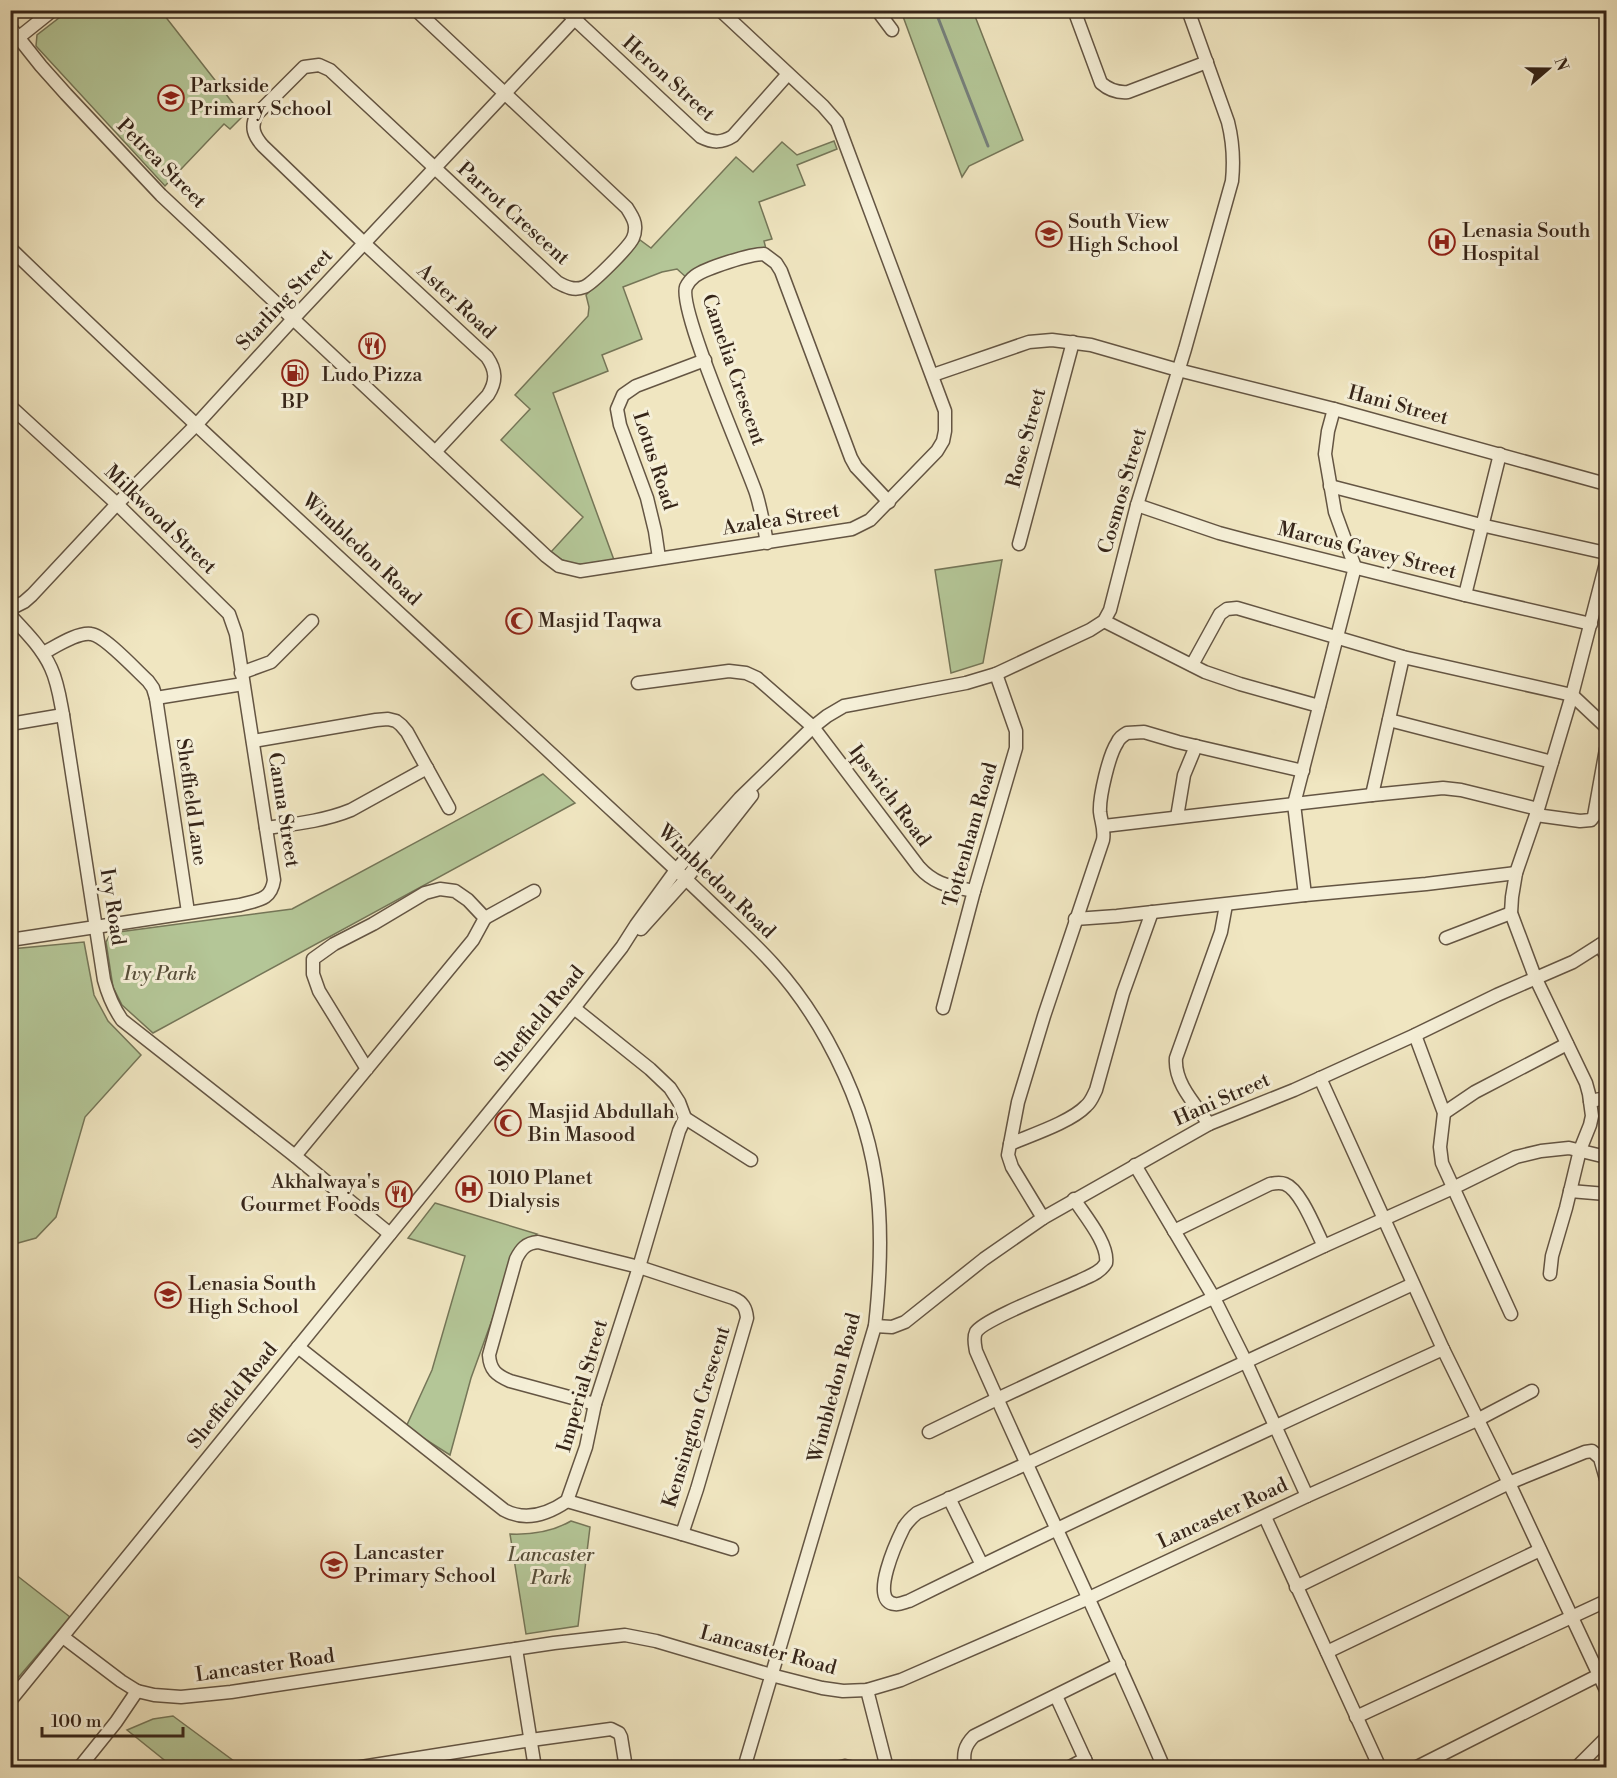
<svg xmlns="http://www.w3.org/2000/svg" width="1617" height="1778" font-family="'Libre Bodoni',serif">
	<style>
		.green { fill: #b4c697; stroke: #757658; stroke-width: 1.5 }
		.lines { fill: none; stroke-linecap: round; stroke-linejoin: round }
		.stream { stroke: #76807c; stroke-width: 3 }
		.minor-casing { stroke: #645543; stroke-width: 15 }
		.minor { stroke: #f5efd7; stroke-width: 12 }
		.labels { text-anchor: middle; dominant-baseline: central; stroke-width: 6; stroke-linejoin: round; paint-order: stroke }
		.street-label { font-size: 20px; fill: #362519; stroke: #f5efd7 }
		.poi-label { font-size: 20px; fill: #362519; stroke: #f5efd7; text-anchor: start }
		.park-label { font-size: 20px; font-style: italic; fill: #564d38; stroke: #f5efd7 }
	</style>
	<rect width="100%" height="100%" fill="#f0e6c1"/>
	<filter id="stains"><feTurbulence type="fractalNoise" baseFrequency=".00333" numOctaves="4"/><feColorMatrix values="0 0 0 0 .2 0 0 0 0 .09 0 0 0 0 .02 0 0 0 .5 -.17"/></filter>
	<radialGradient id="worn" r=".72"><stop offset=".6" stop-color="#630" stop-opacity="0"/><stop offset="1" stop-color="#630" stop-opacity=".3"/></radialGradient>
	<g class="green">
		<path d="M68,11H161L243,116L230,129L224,124L165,186L36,46L37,35Z"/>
		<path d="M901,11H973L1023,140L969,166L962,177Z"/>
		<path d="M834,141L837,149L797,165L805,185L759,202L772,239L764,241L766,249L687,278L677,269L662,272L623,287L642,339L602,355L608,371L553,393L614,560C587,565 574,569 550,553L583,517L501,440L530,409L515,395L588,316L589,307L586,295L640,240L651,248L736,157L753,172L782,142L797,155Z"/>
		<path d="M1002,560L983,663L951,673L935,570Z"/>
		<path d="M543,774L575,803L153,1033L122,1005L113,987L106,942L111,933L292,909Z"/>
		<path d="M84,942L94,995L108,1021L141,1055L85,1117L56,1217L36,1238L11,1245V949Z"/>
		<path d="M435,1203L537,1234L518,1248L471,1378L450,1455L406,1427L432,1370L465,1256L408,1238Z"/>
		<path d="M571,1521L590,1527L578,1626L526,1634L510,1534C533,1535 552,1532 571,1521Z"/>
		<path d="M11,1571L70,1617L11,1686Z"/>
		<path d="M173,1716L242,1767H173L127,1730L153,1719Z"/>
	</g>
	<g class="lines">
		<path class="stream" d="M935,10L988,146"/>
		<g class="minor-casing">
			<g id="minor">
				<path d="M416,10L627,208C631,215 636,221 635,229C635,231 634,236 633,238C629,247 592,284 584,287C574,291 566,287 557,282L330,70L319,65L304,67L257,114C250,127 254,136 263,146L365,244L487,357C496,370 497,381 488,395L435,452"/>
				<path d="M565,10L701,137C713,143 722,143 733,136L788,74"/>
				<path d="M877,10L892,30"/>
				<path d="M1074,10L1101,83C1109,90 1117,93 1128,92L1207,62"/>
				<path d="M10,27L41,66L66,94L161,195L546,556L559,566L580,571L852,529L870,520L937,451L943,441L945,431V411L837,122L823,106L720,10"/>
				<path d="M18,38L53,10"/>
				<path d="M10,248C190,422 375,590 558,760C609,808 661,855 711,903C732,923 754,943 773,964C794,987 812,1013 827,1040C881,1138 887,1217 875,1326L744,1768"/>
				<path d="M933,375L1029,342L1052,340L1091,345L1178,370L1334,409L1606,484"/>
				<path d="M10,406L117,504L229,614L236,634L274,880C271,901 257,900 240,905L10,940"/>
				<path d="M1330,486L1481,525L1606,553"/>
				<path d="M1137,505L1219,533L1249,541L1465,595L1591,624"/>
				<path d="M767,543C764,526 761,509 756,493C745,461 678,309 686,287C688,283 691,279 695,276C706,268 750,254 764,254L776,263L781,271L851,458L856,467L889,502"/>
				<path d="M1019,544L1073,342"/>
				<path d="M659,558L655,531L647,498L620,425L617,409L623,395L636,386L705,360"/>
				<path d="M1465,595L1500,454"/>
				<path d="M10,609L24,602L32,595L117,504L197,424L293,319L583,10"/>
				<path d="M10,615C25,631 42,648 51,668C58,683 60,699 63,715L104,980C108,995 113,1007 122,1020L295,1156L390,1234"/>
				<path d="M1104,621L1205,672L1240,684L1319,706"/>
				<path d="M43,653C55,647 77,632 91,634C104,635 137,671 148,681L153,688L156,698L188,912"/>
				<path d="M1192,665L1220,614L1227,609L1237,608L1403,657L1572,695L1606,727"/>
				<path d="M241,673L271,662L312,621"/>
				<path d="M638,683L729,671L746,673L757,678L813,727L919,867C935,885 950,886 974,891"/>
				<path d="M156,698L243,684"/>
				<path d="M1389,720L1552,762"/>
				<path d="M10,724L63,715"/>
				<path d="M253,741L376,720L388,719L396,721L401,725L407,732L449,808"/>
				<path d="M1372,795L1403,657"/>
				<path d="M1536,815L1580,821L1591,820L1594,816L1606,749"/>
				<path d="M1177,817L1184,775L1196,746"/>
				<path d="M1104,826L1372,795L1443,788L1461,790L1538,809"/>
				<path d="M266,828C295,824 324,821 351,810L427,768"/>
				<path d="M1305,895L1294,804L1355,567L1335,512L1325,454L1328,431L1334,409"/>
				<path d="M485,918L534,891"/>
				<path d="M1075,919L1117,916L1305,895L1426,884L1516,873"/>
				<path d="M641,929L686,879L752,795"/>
				<path d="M1446,938L1511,913"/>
				<path d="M1600,945L1606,956"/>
				<path d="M943,1008L974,891L1016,748V731L996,674"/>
				<path d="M1415,1035L1444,1113L1440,1147L1442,1163L1511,1314"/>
				<path d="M1320,1078L1443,1349L1509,1483L1606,1690"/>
				<path d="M1590,1101L1606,1098"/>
				<path d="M1444,1113L1475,1092L1567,1044"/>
				<path d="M685,1118L751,1160"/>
				<path d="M1209,1124C1195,1104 1174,1083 1176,1058L1221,932L1226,905"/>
				<path d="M1010,1144C1031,1135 1071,1122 1086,1106C1091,1102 1093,1096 1096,1090L1123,993L1152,912"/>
				<path d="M295,1156L473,940L485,918L468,900L455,891L440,889L425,893L373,924L334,944L313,959V974L319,991L367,1069"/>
				<path d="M1135,1165L1214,1298L1246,1362L1307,1496"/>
				<path d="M1570,1191L1606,1194"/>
				<path d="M1074,1199C1085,1216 1109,1244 1106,1263C1100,1273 1089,1276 1079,1281C1060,1290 984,1319 976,1332C973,1338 975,1345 976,1351C1037,1490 1104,1627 1164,1768"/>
				<path d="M1043,1218L1012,1167L1008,1155L1010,1144L1018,1102L1044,1016L1103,840C1105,829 1101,822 1100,812C1099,797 1109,755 1117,743C1119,738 1122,736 1127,733L1144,732L1178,742L1303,771"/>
				<path d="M1174,1231L1270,1184C1275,1183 1280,1182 1285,1184C1301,1190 1316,1231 1324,1246"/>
				<path d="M1550,1274L1552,1256L1566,1208L1580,1150L1590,1125L1592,1116L1589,1094L1586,1083L1535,977L1511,913L1512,897L1516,873L1538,809L1572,695L1606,563"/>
				<path d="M1413,1284L1026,1464L917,1513C912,1517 908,1521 904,1527C898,1539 868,1602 895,1604C899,1605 905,1602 909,1601C1085,1514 1264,1431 1443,1349"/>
				<path d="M875,1326L892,1327L905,1322L984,1259L1043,1218L1209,1124L1294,1090L1415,1035L1497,995L1573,962L1606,941"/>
				<path d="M298,1347L504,1510C526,1522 548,1514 567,1501L586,1447L595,1404L639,1267L679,1131L685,1118L679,1102L670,1088L650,1069L574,1008"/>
				<path d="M929,1432L997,1399L1324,1246L1453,1188L1516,1157L1541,1151L1569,1148L1606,1157"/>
				<path d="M949,1498L982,1565"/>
				<path d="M567,1501L682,1534L697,1489L747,1318C746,1308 743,1302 733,1298L639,1267L538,1242C526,1243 521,1249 516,1259L489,1355C490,1370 496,1375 510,1381L595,1404"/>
				<path d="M1265,1517L1380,1768"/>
				<path d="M682,1534L732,1549"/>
				<path d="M1296,1587L1509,1483L1585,1452L1592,1451L1600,1458L1606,1479"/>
				<path d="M63,1637L121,1681L137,1691L154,1695L181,1697L231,1692L554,1643L625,1635L656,1641L771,1675L822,1688L843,1691L867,1690L901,1680L1089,1598L1307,1496L1477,1420L1532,1391"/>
				<path d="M516,1649L535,1768"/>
				<path d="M1327,1652L1540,1550"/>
				<path d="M867,1690L887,1768"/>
				<path d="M1056,1696L1089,1768"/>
				<path d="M10,1701L574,1008L622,947L636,925L676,870L740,798L813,727L827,716L844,706L855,704L966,683L996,674L1090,630L1104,621L1110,610L1137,505L1185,349L1232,181C1234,161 1233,142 1228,122L1188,10"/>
				<path d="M1356,1717L1606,1601"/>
				<path d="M79,1768L116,1722L137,1691"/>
				<path d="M355,1768L531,1740L611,1729L619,1733L621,1737L626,1768"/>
				<path d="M836,1768L845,1766L855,1768"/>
				<path d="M965,1768C963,1754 964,1746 974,1736L1119,1664"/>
				<path d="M1068,1768L1085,1759"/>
				<path d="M1415,1768L1599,1675"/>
				<path d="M1576,1768L1606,1738"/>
			</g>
		</g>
		<use href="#minor" class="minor"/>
	</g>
	<defs>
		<g id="school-ring" transform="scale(1.35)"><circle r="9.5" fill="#f5efd7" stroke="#8f2418" stroke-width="1.5"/><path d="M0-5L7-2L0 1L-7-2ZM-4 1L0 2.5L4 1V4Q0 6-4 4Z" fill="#8f2418"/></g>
		<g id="hospital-ring" transform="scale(1.35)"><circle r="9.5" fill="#f5efd7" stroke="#8f2418" stroke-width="1.5"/><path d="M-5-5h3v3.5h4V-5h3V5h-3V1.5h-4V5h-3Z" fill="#8f2418"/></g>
		<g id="restaurant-ring" transform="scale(1.35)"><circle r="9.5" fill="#f5efd7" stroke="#8f2418" stroke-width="1.5"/><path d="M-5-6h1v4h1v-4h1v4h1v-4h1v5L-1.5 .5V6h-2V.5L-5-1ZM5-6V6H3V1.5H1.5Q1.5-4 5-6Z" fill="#8f2418"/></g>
		<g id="fuel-ring" transform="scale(1.35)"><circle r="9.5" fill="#f5efd7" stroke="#8f2418" stroke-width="1.5"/><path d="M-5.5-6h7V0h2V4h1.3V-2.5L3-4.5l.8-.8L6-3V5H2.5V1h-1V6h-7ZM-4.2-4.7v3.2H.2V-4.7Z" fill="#8f2418"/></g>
		<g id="mosque-ring" transform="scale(1.35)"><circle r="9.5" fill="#f5efd7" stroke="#8f2418" stroke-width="1.5"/><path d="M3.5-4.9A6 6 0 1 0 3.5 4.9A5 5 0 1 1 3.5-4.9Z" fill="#8f2418"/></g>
	</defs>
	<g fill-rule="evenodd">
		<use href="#school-ring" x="171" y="98"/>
		<use href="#school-ring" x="1049" y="234"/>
		<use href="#hospital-ring" x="1442" y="242"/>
		<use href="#restaurant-ring" x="372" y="346"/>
		<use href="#fuel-ring" x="295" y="373"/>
		<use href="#mosque-ring" x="519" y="621"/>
		<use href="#mosque-ring" x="508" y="1123"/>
		<use href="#hospital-ring" x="469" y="1189"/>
		<use href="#restaurant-ring" x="399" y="1194"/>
		<use href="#school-ring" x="168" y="1295"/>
		<use href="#school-ring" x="334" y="1565"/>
	</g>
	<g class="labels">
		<g class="street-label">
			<text transform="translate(668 79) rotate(42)">Heron Street</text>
			<text transform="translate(161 164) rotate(45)">Petrea Street</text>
			<text transform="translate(513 214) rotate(42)">Parrot Crescent</text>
			<text transform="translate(285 300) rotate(-47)">Starling Street</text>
			<text transform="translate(456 302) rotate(43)">Aster Road</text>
			<text transform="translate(733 370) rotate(71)">Camelia Crescent</text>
			<text transform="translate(1398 406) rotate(15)">Hani Street</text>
			<text transform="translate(1027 438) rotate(-75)">Rose Street</text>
			<text transform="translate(654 461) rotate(72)">Lotus Road</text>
			<text transform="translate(1123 491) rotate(-74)">Cosmos Street</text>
			<text transform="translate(160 520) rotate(44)">Milkwood Street</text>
			<text transform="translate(781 520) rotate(-9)">Azalea Street</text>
			<text transform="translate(361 550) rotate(43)">Wimbledon Road</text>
			<text transform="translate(1367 551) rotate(14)">Marcus Gavey Street</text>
			<text transform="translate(889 796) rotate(53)">Ipswich Road</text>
			<text transform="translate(191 802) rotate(82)">Sheffield Lane</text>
			<text transform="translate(283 810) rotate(81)">Canna Street</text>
			<text transform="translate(971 835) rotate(-74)">Tottenham Road</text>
			<text transform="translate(716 882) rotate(44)">Wimbledon Road</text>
			<text transform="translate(112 907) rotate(81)">Ivy Road</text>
			<text transform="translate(540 1019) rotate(-51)">Sheffield Road</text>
			<text transform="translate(1222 1100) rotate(-24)">Hani Street</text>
			<text transform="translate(583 1386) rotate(-74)">Imperial Street</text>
			<text transform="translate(835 1388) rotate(-75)">Wimbledon Road</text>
			<text transform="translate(233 1396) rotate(-51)">Sheffield Road</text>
			<text transform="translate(697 1417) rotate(-73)">Kensington Crescent</text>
			<text transform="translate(1223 1514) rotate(-25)">Lancaster Road</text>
			<text transform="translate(768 1651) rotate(15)">Lancaster Road</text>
			<text transform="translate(265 1666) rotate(-8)">Lancaster Road</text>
		</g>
		<g class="poi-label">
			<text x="190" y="86">Parkside<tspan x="190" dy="23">Primary School</tspan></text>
			<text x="1068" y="222">South View<tspan x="1068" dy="23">High School</tspan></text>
			<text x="1462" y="231">Lenasia South<tspan x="1462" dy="23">Hospital</tspan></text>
			<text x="372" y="375" text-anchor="middle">Ludo Pizza</text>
			<text x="295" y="402" text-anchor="middle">BP</text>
			<text x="538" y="621">Masjid Taqwa</text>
			<text x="528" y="1112">Masjid Abdullah<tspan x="528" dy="23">Bin Masood</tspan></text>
			<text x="488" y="1178">1010 Planet<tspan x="488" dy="23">Dialysis</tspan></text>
			<text x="380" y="1182" text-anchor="end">Akhalwaya's<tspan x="380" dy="23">Gourmet Foods</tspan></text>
			<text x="188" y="1284">Lenasia South<tspan x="188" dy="23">High School</tspan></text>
			<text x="354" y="1553">Lancaster<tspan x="354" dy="23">Primary School</tspan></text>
		</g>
		<g class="park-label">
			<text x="160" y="974">Ivy Park</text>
			<text x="551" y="1555">Lancaster<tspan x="551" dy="23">Park</tspan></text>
		</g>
	</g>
	<rect width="1617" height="1778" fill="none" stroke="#f0e6c1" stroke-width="36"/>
	<rect x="12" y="12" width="1593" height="1754" fill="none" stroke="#362519" stroke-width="3"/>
	<rect x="18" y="18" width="1581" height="1742" fill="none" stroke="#362519" stroke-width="1.5"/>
	<g transform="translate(1548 69) rotate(70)" stroke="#f5efd7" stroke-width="4.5" paint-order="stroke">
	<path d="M0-4.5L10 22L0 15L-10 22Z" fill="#362519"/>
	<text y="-9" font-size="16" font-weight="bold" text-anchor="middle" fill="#362519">N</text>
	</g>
	<path d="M42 1727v9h141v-9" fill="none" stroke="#362519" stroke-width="3"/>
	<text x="51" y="1727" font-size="18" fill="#362519" stroke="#f5efd7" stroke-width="4.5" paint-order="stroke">100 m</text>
	<rect width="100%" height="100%" filter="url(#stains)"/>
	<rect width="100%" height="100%" fill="url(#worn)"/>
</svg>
